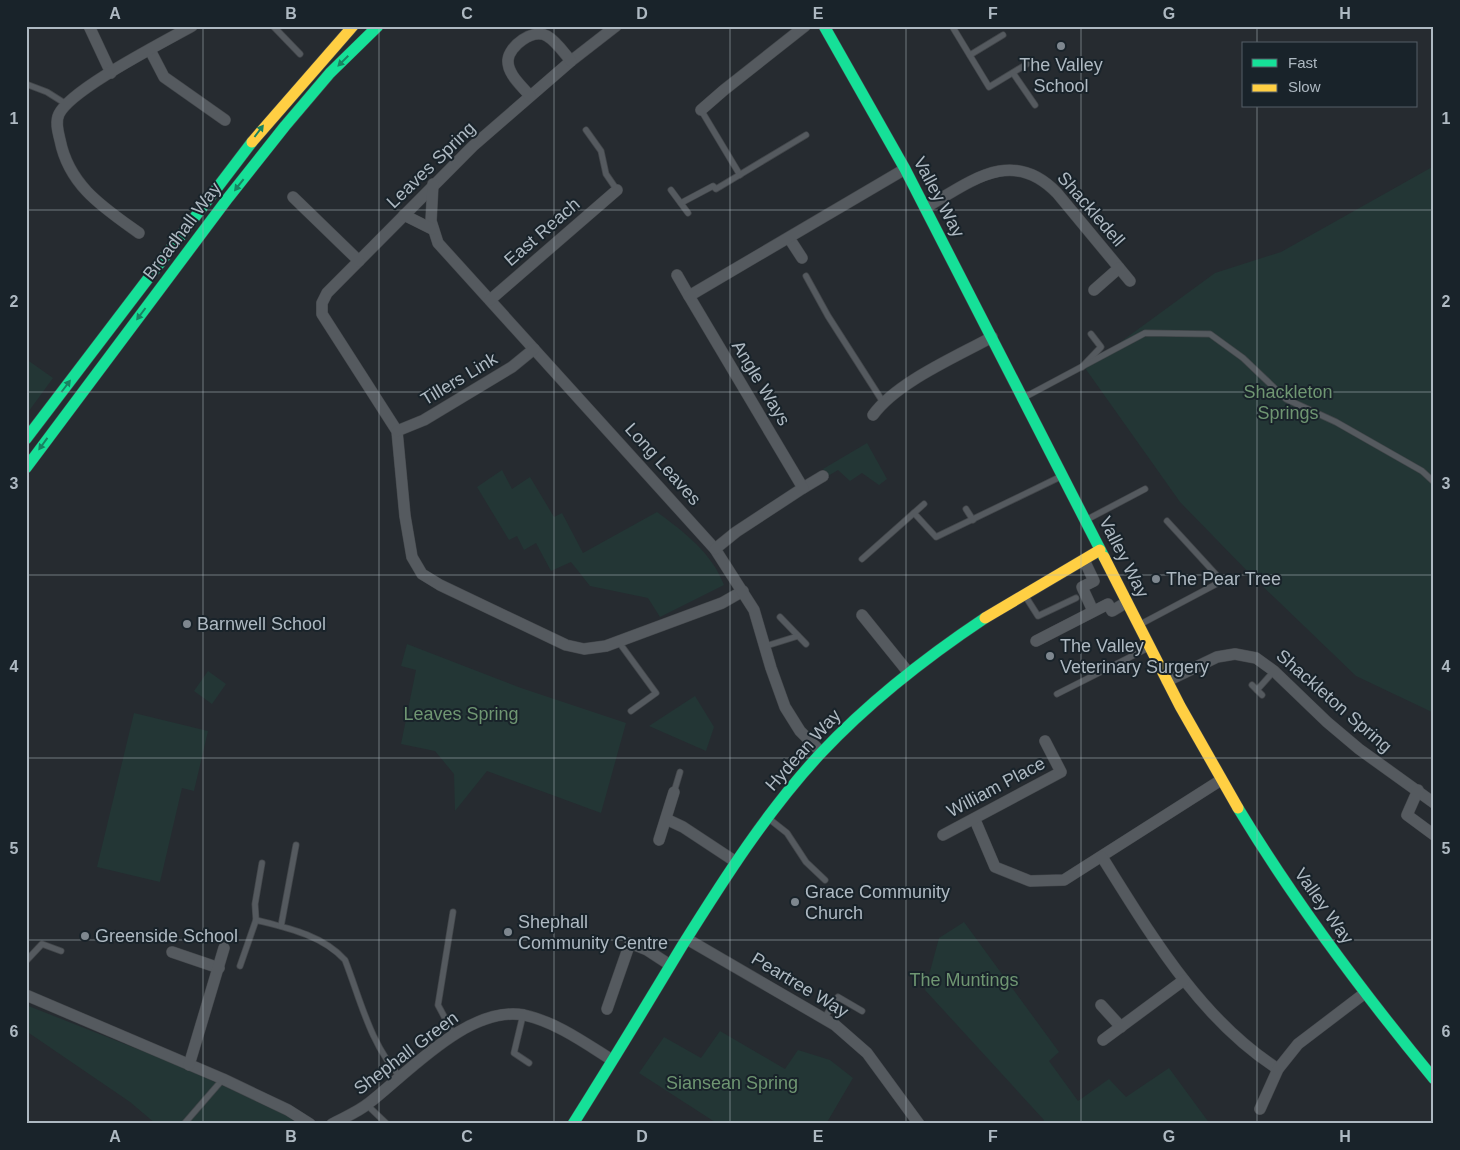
<svg xmlns="http://www.w3.org/2000/svg" width="1460" height="1150" font-family="Helvetica,sans-serif">
	<style>
		.green { fill: #233635 }
		.lines { fill: none; stroke-linecap: round; stroke-linejoin: round }
		.lane-casing { stroke: #43474b; stroke-width: 7 }
		.street-casing { stroke: #43474b; stroke-width: 12 }
		.fast-casing { stroke: #43474b; stroke-width: 12 }
		.slow-casing { stroke: #43474b; stroke-width: 12 }
		.lane { stroke: #555a5f; stroke-width: 5.5 }
		.street { stroke: #555a5f; stroke-width: 11 }
		.fast { stroke: #16e098; stroke-width: 11 }
		.slow { stroke: #ffcf43; stroke-width: 11 }
		.oneway { fill: #188261 }
		.grid { fill: none; stroke: #aeb9c2; stroke-width: 1; stroke-opacity: 0.55 }
		.poi-dot { fill: #7e878f; stroke: #19232a; stroke-width: 2 }
		.labels { text-anchor: middle; dominant-baseline: central; stroke-width: 4; stroke-linejoin: round; paint-order: stroke }
		.poi-label { font-size: 18px; fill: #aeb9c2; stroke: #19232a; text-anchor: start }
		.street-label { font-size: 18px; fill: #aeb9c2; stroke: #19232a }
		.park-label { font-size: 18px; fill: #6f9672; stroke: #19232a }
		.neatline { fill: none; stroke: #aeb9c2; stroke-width: 2 }
		.grid-label { font-size: 16px; text-anchor: middle; font-weight: bold; fill: #aeb9c2 }
	</style>
	<rect width="100%" height="100%" fill="#262b30"/>
	<g class="green">
		<path d="M1434,166V713L1356,676L1252,576L1180,502L1085,368L1215,273L1281,252Z"/>
		<path d="M26,359L53,378L26,415Z"/>
		<path d="M867,443L887,479L879,485L862,473L850,481L838,470L828,476L823,469Z"/>
		<path d="M502,470L512,489L530,477L554,517L562,513L583,553L657,512C684,532 712,553 724,585L660,617L648,598L590,586L571,562L551,571L536,543L524,550L517,536L509,540L477,487Z"/>
		<path d="M407,644L521,688L626,723L601,813L487,771L455,811L454,774L435,751L401,744L416,670L401,666Z"/>
		<path d="M208,671L226,684L212,704L194,691Z"/>
		<path d="M695,696L714,727L706,751L649,726Z"/>
		<path d="M134,713L208,731L194,791L182,788L160,882L97,867Z"/>
		<path d="M964,922L1059,1052L1049,1061L1078,1101L1109,1079L1126,1097L1169,1068L1210,1124H1041L1044,1120L925,990L939,938Z"/>
		<path d="M26,1005L183,1067L288,1116L297,1124H156L130,1102L26,1031Z"/>
		<path d="M720,1031L785,1069L798,1050L830,1060L853,1078L826,1124H718L639,1073L664,1037L701,1058Z"/>
	</g>
	<g class="lines">
		<g class="lane-casing">
			<g id="lane">
				<path d="M273,26L300,54"/>
				<path d="M952,26L989,87L1027,64"/>
				<path d="M970,55L1003,35"/>
				<path d="M1013,73L1035,105"/>
				<path d="M26,84L47,92L66,104"/>
				<path d="M701,110L740,175"/>
				<path d="M586,130L601,151L606,174L617,190"/>
				<path d="M671,190L688,213"/>
				<path d="M681,203L713,186L716,189L806,135"/>
				<path d="M806,276L828,316L883,402"/>
				<path d="M1082,367L1101,347L1091,334"/>
				<path d="M1025,397L1145,333L1210,334L1243,358L1286,399L1336,422L1422,471L1434,482"/>
				<path d="M966,509L973,520"/>
				<path d="M914,513L936,537L1062,476"/>
				<path d="M1088,519L1145,489"/>
				<path d="M862,559L924,504"/>
				<path d="M1024,594L1038,616L1076,598"/>
				<path d="M780,617L806,644"/>
				<path d="M1139,625L1222,581L1167,521"/>
				<path d="M618,641L656,693L631,711"/>
				<path d="M766,646L798,636"/>
				<path d="M1252,685L1262,695"/>
				<path d="M1257,690L1274,671"/>
				<path d="M1057,694L1148,648"/>
				<path d="M674,792L680,772"/>
				<path d="M768,818L787,833L806,862L825,880"/>
				<path d="M453,912L438,1005L454,1035"/>
				<path d="M256,920C288,928 322,935 345,960C361,1001 370,1044 401,1078"/>
				<path d="M281,926L296,845"/>
				<path d="M26,961L42,944L61,951"/>
				<path d="M240,966L256,920L255,904L262,863"/>
				<path d="M523,1015L514,1053L529,1063"/>
				<path d="M825,1017L838,997L862,1011"/>
				<path d="M367,1105L387,1124"/>
				<path d="M184,1124L223,1079"/>
			</g>
		</g>
		<g class="street-casing">
			<g id="street">
				<path d="M89,26L111,73"/>
				<path d="M616,26L571,61L473,146L327,293L322,303V314L397,431L405,516L412,557L422,574L440,585L566,645L584,649L606,646L722,603L743,591"/>
				<path d="M150,50L164,77L225,120"/>
				<path d="M530,96C522,86 507,74 508,60C509,46 533,28 547,36C556,41 564,53 571,61"/>
				<path d="M701,110L724,90L805,26"/>
				<path d="M433,184L431,221L438,243L715,549L754,610L771,668L785,707L800,731L821,752"/>
				<path d="M293,197L359,261"/>
				<path d="M925,208C970,182 1012,146 1057,193L1130,281"/>
				<path d="M404,215L432,229"/>
				<path d="M139,233C104,208 69,186 60,140C58,132 55,122 59,114C71,89 164,42 192,26"/>
				<path d="M789,238L802,258"/>
				<path d="M677,275L689,296"/>
				<path d="M1094,290L1119,268"/>
				<path d="M490,300L617,190"/>
				<path d="M873,415C897,382 956,357 992,337"/>
				<path d="M397,431L424,420L512,367L534,349"/>
				<path d="M803,488L823,476"/>
				<path d="M715,549L736,532L803,488L689,296L905,169"/>
				<path d="M1084,560L1094,581L1082,587L1093,611"/>
				<path d="M862,615L908,672"/>
				<path d="M1036,641L1108,604L1112,611L1127,602"/>
				<path d="M1167,681L1217,657L1235,654L1256,658L1274,671L1327,722L1359,749L1434,803"/>
				<path d="M1418,790L1407,815L1434,835"/>
				<path d="M666,819L683,827L736,862"/>
				<path d="M975,820L995,867L1030,881L1064,880L1221,780"/>
				<path d="M943,835L1061,772L1045,741"/>
				<path d="M659,840L674,792"/>
				<path d="M1102,857C1151,935 1200,1019 1278,1069"/>
				<path d="M687,939L835,1025L867,1053L919,1124"/>
				<path d="M172,952L219,968"/>
				<path d="M26,995L223,1079L288,1110L310,1124"/>
				<path d="M1101,1005L1121,1027"/>
				<path d="M607,1009L630,943L647,950L670,965"/>
				<path d="M1103,1040L1184,980"/>
				<path d="M189,1065L224,948"/>
				<path d="M1260,1109L1278,1069L1298,1044L1365,993"/>
				<path d="M332,1124C345,1117 358,1112 369,1103C409,1072 469,1005 524,1015C556,1022 585,1043 612,1060"/>
			</g>
		</g>
		<g class="fast-casing">
			<g id="fast">
				<path d="M824,26L905,169L1104,557"/>
				<path d="M26,439L252,142"/>
				<path d="M26,468L228,198L285,126L330,73L378,26"/>
				<path d="M1238,808C1296,904 1363,993 1434,1079"/>
				<path d="M573,1124C610,1065 646,1006 682,946C724,879 767,811 821,753C870,701 925,658 985,618"/>
			</g>
		</g>
		<g class="slow-casing">
			<g id="slow">
				<path d="M252,142L353,26"/>
				<path d="M1104,557L1180,706L1238,808"/>
				<path d="M985,618L1100,550"/>
			</g>
		</g>
		<use href="#lane" class="lane"/>
		<use href="#street" class="street"/>
		<use href="#fast" class="fast"/>
		<use href="#slow" class="slow"/>
	</g>
	<defs><path id="oneway-solid" d="M-6-.8H1V-3.2L6.5 0L1 3.2V.8H-6Z" transform="scale(1.25)"/></defs>
	<g class="oneway">
		<use href="#oneway-solid" transform="translate(343 61) rotate(135)"/>
		<use href="#oneway-solid" transform="translate(259 131) rotate(-53)"/>
		<use href="#oneway-solid" transform="translate(239 185) rotate(128)"/>
		<use href="#oneway-solid" transform="translate(141 314) rotate(127)"/>
		<use href="#oneway-solid" transform="translate(66 386) rotate(-53)"/>
		<use href="#oneway-solid" transform="translate(43 444) rotate(126)"/>
	</g>
	<path class="grid" d="M203,26V1124M379,26V1124M554,26V1124M730,26V1124M906,26V1124M1081,26V1124M1257,26V44M1257,106V1124M26,210H1434M26,392H1434M26,575H1434M26,758H1434M26,940H1434"/>
	<g class="poi-dot">
		<circle cx="1061" cy="46" r="5"/>
		<circle cx="1156" cy="579" r="5"/>
		<circle cx="187" cy="624" r="5"/>
		<circle cx="1050" cy="656" r="5"/>
		<circle cx="795" cy="902" r="5"/>
		<circle cx="508" cy="932" r="5"/>
		<circle cx="85" cy="936" r="5"/>
	</g>
	<g class="labels">
		<g class="poi-label">
			<text x="1061" y="65" text-anchor="middle">The Valley<tspan x="1061" dy="21">School</tspan></text>
			<text x="1166" y="579">The Pear Tree</text>
			<text x="197" y="624">Barnwell School</text>
			<text x="1060" y="646">The Valley<tspan x="1060" dy="21">Veterinary Surgery</tspan></text>
			<text x="805" y="892">Grace Community<tspan x="805" dy="21">Church</tspan></text>
			<text x="518" y="922">Shephall<tspan x="518" dy="21">Community Centre</tspan></text>
			<text x="95" y="936">Greenside School</text>
		</g>
		<g class="street-label">
			<text transform="translate(431 165) rotate(-44)">Leaves Spring</text>
			<text transform="translate(939 197) rotate(62)">Valley Way</text>
			<text transform="translate(1091 209) rotate(49)">Shackledell</text>
			<text transform="translate(182 231) rotate(-53)">Broadhall Way</text>
			<text transform="translate(542 232) rotate(-41)">East Reach</text>
			<text transform="translate(459 379) rotate(-31)">Tillers Link</text>
			<text transform="translate(761 383) rotate(59)">Angle Ways</text>
			<text transform="translate(663 464) rotate(48)">Long Leaves</text>
			<text transform="translate(1124 557) rotate(63)">Valley Way</text>
			<text transform="translate(1334 701) rotate(41)">Shackleton Spring</text>
			<text transform="translate(803 750) rotate(-48)">Hydean Way</text>
			<text transform="translate(996 787) rotate(-28)">William Place</text>
			<text transform="translate(1324 906) rotate(55)">Valley Way</text>
			<text transform="translate(800 985) rotate(31)">Peartree Way</text>
			<text transform="translate(406 1053) rotate(-37)">Shephall Green</text>
		</g>
		<g class="park-label">
			<text x="1288" y="392">Shackleton<tspan x="1288" dy="21">Springs</tspan></text>
			<text x="461" y="714">Leaves Spring</text>
			<text x="964" y="980">The Muntings</text>
			<text x="732" y="1083">Siansean Spring</text>
		</g>
	</g>
	<rect width="1460" height="1150" fill="none" stroke="#19232a" stroke-width="55"/>
	<rect x="1242" y="42" width="175" height="65" fill="#19232a" stroke="#555f67"/>
	<rect x="1252" y="59" width="25" height="8" fill="#16e098" stroke="#555f67"/>
	<text x="1288" y="68" font-size="15" fill="#aeb9c2">Fast</text>
	<rect x="1252" y="84" width="25" height="8" fill="#ffcf43" stroke="#555f67"/>
	<text x="1288" y="92" font-size="15" fill="#aeb9c2">Slow</text>
	<rect x="28" y="28" width="1404" height="1094" class="neatline"/>
	<g class="grid-label">
		<text x="115" y="19">A</text>
		<text x="291" y="19">B</text>
		<text x="467" y="19">C</text>
		<text x="642" y="19">D</text>
		<text x="818" y="19">E</text>
		<text x="993" y="19">F</text>
		<text x="1169" y="19">G</text>
		<text x="1345" y="19">H</text>
		<text x="14" y="124">1</text>
		<text x="1446" y="124">1</text>
		<text x="14" y="307">2</text>
		<text x="1446" y="307">2</text>
		<text x="14" y="489">3</text>
		<text x="1446" y="489">3</text>
		<text x="14" y="672">4</text>
		<text x="1446" y="672">4</text>
		<text x="14" y="854">5</text>
		<text x="1446" y="854">5</text>
		<text x="14" y="1037">6</text>
		<text x="1446" y="1037">6</text>
		<text x="115" y="1142">A</text>
		<text x="291" y="1142">B</text>
		<text x="467" y="1142">C</text>
		<text x="642" y="1142">D</text>
		<text x="818" y="1142">E</text>
		<text x="993" y="1142">F</text>
		<text x="1169" y="1142">G</text>
		<text x="1345" y="1142">H</text>
	</g>
</svg>
